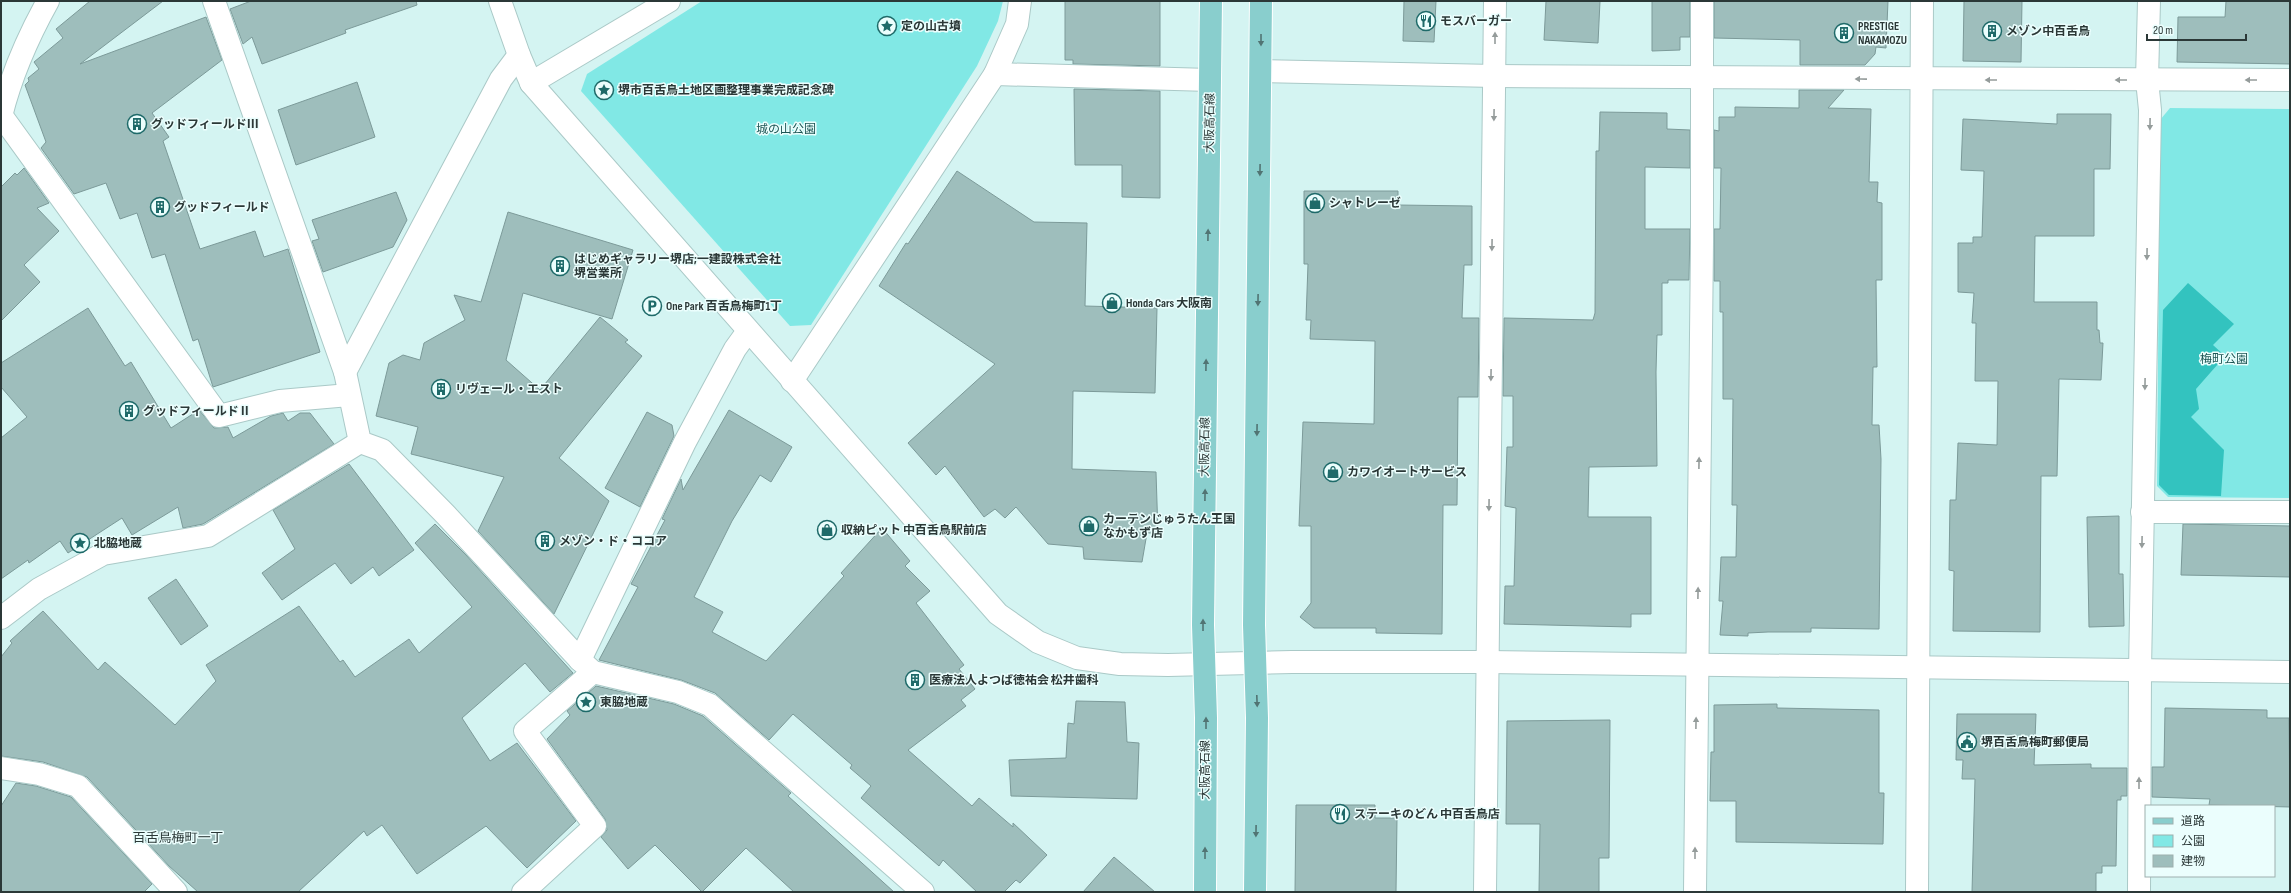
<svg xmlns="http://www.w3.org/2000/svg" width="2291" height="893" font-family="'Sofia Sans Condensed','Noto Sans JP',sans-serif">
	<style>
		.green { fill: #81e8e5 }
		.forest { fill: #33c3bf }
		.building { fill: #9ebebc; stroke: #7c9a99 }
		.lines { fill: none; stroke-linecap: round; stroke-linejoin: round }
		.street-casing { stroke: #aac9c7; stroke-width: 24 }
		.secondary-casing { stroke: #aac9c7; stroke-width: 24 }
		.primary-casing { stroke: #fff; stroke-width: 24 }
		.street { stroke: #fff; stroke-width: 22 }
		.secondary { stroke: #fff; stroke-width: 22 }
		.primary { stroke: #89cecd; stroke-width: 22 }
		.oneway { fill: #959c9b }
		.oneway2 { fill: #517473 }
		.labels { text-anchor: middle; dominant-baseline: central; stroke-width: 3; stroke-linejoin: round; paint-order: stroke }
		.poi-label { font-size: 12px; font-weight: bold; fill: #2b3837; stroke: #ebfefd; text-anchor: start }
		.street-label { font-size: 12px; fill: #2b3837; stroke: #ebfefd }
		.park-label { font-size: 12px; fill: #1c5554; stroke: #ebfefd }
		.neighbourhood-label { font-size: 13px; fill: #2b3837; stroke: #ebfefd }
	</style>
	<rect width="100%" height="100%" fill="#d4f4f2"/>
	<g class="green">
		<path d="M702,1H1003L998,21L977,66L811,325L790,326L581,91L587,74Z"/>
		<path d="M2170,108L2290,109V498L2168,497L2157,486L2160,120Z"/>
	</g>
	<path class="forest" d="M2188,283L2234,324L2213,345L2225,356L2196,389L2199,409L2191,417L2224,450L2221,496L2169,495L2159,485L2163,310Z"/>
	<g class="building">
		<path d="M90,1H163L80,64L206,17L222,60L152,113L169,137L163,141L200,249L255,231L264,257L288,249L320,352L213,387L198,339L193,341L165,254L152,258L137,213L120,219L106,183L74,194L41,148L46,142L25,85L29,81L28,78L39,69L34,62L63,38L56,29Z"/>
		<path d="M251,1H416L417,5L345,30L346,33L262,64L252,37L243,44L230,9Z"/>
		<path d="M1065,1H1160V66L1073,64V60H1065Z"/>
		<path d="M1404,1H1436L1434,42L1403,41Z"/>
		<path d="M1546,1H1600L1598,43L1544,40Z"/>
		<path d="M1652,1H1690V37H1680V50L1652,51Z"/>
		<path d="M1714,1H1888L1886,48L1876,47L1875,54L1865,65H1800V40L1714,38Z"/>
		<path d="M1964,1H2022L2021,62L1963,61Z"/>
		<path d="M2226,1H2290V64L2177,62L2178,17H2225Z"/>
		<path d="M357,82L375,137L296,165L278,110Z"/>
		<path d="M1074,89L1160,91V198L1122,197V165H1075Z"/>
		<path d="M1799,90H1844L1828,108L1871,109L1869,182H1878L1877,202L1882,203V280H1876L1877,367H1873L1872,425H1879L1881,459L1879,629L1811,628V632H1768L1748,633V636L1720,635L1723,601H1719L1721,557H1736L1737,505H1732L1733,399H1723V312H1720V281H1714V229H1720L1721,168H1714V130L1719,131V117H1735V107L1799,108Z"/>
		<path d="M1600,112L1667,113V129L1690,130V168L1645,167V229H1690L1689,280H1668V283H1662V335H1657L1656,372L1657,466L1589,467L1588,517H1651V614H1631V627L1504,624L1505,586H1514L1516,508L1505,506L1507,447H1513V396H1503L1504,318L1593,320L1595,313L1596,151H1599Z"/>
		<path d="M2057,114H2111L2110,169H2094V236H2035L2034,302H2097V330H2099L2100,343H2103L2101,380L2059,379L2057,476H2041L2040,632L1953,631L1954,571L1949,570L1950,500H1956L1958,443L1997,445L1998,381H1975L1976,323H1972L1974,293L1958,292V243H1973V237H1982L1984,171L1961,170L1963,119L2057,124Z"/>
		<path d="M24,168L49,203L37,208L59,231L24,265L40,282L1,321V187L15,173L17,175Z"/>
		<path d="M957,171L1034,222L1087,223L1085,306L1157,308L1155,393L1073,391L1072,469L1156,472L1158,533H1147L1142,562L1084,559L1083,547L1048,544L1016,507L1005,518L995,509L984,517L945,466L936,475L908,443L995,364L879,286L906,243L908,244Z"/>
		<path d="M1304,191H1398V205L1472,206V265H1464L1462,318H1479L1478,397H1458L1457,505H1443L1442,634L1376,633V628H1314L1300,617L1311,603V526H1299L1303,422L1374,424L1375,341L1310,339L1311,320H1306L1308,264H1304Z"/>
		<path d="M396,192L407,220L393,247L323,272L312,241L319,239L312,220Z"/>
		<path d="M508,212L633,250L612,319L523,293L506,360L540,390L600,317L628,340L625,342L642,356L559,458L609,501L554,614L478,531L504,477L411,454L418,427L376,416L389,363L403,355L420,360L424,343L465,320L454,295L481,302Z"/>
		<path d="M88,308L125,366L131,362L171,428L199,410L214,428L228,427L233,438L271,416L283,413L288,421L300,413H310L334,444L203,524L183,528L178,507L132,535L122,518L68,553L60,541L29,563L28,560L1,579V438L27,417L1,387V363Z"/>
		<path d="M729,410L792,447L771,482L760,475L732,521L694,597L723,612L712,632L766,661L844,576L841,573L882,528L910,561L905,566L930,591L916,603L964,665L959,669L975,689L961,700L966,706L908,750L972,806L979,798L1013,827V823L1047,855L1020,883L1016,880L1004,892H977L943,860L939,866L861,798L871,786L850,768L852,765L793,714L769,740L715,693L681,680L599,660L638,587L631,584L665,520L662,519L681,479L683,490Z"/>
		<path d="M647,412L672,425L674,436L640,507L605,488Z"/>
		<path d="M349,464L414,550L379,576L373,567L351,584L335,563L282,600L262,573L295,549L273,510Z"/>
		<path d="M2119,516V574H2123L2124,626L2089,627L2087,517Z"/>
		<path d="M435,524L466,555L573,673L550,692L525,663L462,718L490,761L517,743L576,821L527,868L486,826L417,874L382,825L367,836L364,831L298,892H198L169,866L87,777L43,762L1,756V657L12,643L10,641L43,611L98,670L105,662L175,725L216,681L206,665L299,606L340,662L343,660L355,677L409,639L419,653L472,607L415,543Z"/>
		<path d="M2183,524L2290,526V577L2181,575Z"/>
		<path d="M176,579L208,626L181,645L148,598Z"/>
		<path d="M596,686L674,704L703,716L791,793L788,796L894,892H794L746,848L702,892L655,845L628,869L601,837L607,830L605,819L547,739L570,715L567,711Z"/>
		<path d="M1076,701L1125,702L1127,742L1139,743L1137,799L1011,796L1009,760L1066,758L1068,723L1074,724Z"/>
		<path d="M1777,704V708L1879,710V793H1884L1883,844L1736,842V801H1710L1711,752H1714V705Z"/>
		<path d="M2165,708L2267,710V718H2289L2290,807L2209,805L2210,799L2152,797V767H2164Z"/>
		<path d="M1957,714H2036L2034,765L2091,764V768H2127V796H2121V800H2117L2116,866H2102V873H2096V892H1972L1975,779H1962L1963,760H1956Z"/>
		<path d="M1610,720L1609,858H1599V892H1539L1540,824H1506L1507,721Z"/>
		<path d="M16,783L36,786L71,797L152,884L144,892H1V806Z"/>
		<path d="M1296,805H1375V818H1397L1396,892H1295Z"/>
		<path d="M1114,857L1155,892H1083Z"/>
	</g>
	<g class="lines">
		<g class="street-casing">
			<g id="street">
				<path d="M214,1L345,372L360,442L382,450L446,515L580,660L593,672L678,692L710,705L923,892"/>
				<path d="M1261,71L1495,76L2290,80"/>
				<path d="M995,74L1210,80"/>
				<path d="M531,83L669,1"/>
				<path d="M1,115L219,416L280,401L349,395"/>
				<path d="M1,116C11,76 28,37 48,1"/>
				<path d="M345,372L501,79L519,55"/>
				<path d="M792,381L995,74L1017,24L1020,1"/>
				<path d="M2142,512H2290"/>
				<path d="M1,618L39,589L103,554L208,536L360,442"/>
				<path d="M580,660L685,442L735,349L748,331"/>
				<path d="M1,768L39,774L78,786L176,892"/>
				<path d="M523,892L595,826L525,731L593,672"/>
				<path d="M1485,892L1495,1"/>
				<path d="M1695,892L1702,242V1"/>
				<path d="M2139,892L2140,671L2150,110L2147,80L2149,1"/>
			</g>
		</g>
		<g class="secondary-casing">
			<g id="secondary">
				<path d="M500,1L519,55L531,83L998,614L1038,642L1077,658L1120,664L1168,665L1292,662H1487L2290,672"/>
				<path d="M1917,892L1922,1"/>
			</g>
		</g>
		<g class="primary-casing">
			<g id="primary">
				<path d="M1205,892L1206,718L1203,625L1211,1"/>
				<path d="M1255,892L1257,718L1254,625L1261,1"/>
			</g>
		</g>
		<use href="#street" class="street"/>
		<use href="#secondary" class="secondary"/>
		<use href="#primary" class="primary"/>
	</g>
	<defs><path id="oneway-solid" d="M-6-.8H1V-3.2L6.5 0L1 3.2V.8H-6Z"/></defs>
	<g class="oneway">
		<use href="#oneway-solid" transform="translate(1495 38) rotate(-90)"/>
		<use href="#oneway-solid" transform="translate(1861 79) rotate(-179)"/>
		<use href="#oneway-solid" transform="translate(1991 80) rotate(-180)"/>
		<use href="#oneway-solid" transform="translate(2121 80) rotate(-180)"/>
		<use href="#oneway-solid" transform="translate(2251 80) rotate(-180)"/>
		<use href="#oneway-solid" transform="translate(1494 115) rotate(91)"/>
		<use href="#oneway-solid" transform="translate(2150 124) rotate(91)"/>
		<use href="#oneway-solid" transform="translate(1492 245) rotate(91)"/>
		<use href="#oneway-solid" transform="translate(2147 254) rotate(91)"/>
		<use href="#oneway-solid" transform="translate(1491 375) rotate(91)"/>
		<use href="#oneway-solid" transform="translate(2145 384) rotate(91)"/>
		<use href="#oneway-solid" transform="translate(1699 463) rotate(-89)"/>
		<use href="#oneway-solid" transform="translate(1489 505) rotate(91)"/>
		<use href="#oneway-solid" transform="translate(2142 542) rotate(91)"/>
		<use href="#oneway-solid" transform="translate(1698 593) rotate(-89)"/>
		<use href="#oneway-solid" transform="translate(1696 723) rotate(-89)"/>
		<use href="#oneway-solid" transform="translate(2139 783) rotate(-90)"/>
		<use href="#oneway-solid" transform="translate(1695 853) rotate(-90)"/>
	</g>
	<g class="oneway2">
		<use href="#oneway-solid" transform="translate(1261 40) rotate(90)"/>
		<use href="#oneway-solid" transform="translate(1260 170) rotate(91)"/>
		<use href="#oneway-solid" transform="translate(1208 235) rotate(-89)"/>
		<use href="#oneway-solid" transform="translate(1258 300) rotate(91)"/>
		<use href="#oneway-solid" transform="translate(1206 365) rotate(-89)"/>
		<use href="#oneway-solid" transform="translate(1257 430) rotate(91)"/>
		<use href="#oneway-solid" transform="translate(1205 495) rotate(-89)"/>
		<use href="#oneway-solid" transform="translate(1203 625) rotate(-90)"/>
		<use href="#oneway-solid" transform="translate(1257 701) rotate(88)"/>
		<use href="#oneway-solid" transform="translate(1206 723) rotate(-90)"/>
		<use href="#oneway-solid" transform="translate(1256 831) rotate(91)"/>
		<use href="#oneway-solid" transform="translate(1205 853) rotate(-90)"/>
	</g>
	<defs>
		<g id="restaurant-ring" transform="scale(1)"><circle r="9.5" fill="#ebfefd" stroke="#1e6a69" stroke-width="1.5"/><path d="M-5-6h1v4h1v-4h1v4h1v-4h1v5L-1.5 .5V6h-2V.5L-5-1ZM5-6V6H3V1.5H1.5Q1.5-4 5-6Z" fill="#1e6a69"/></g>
		<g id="sight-ring" transform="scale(1)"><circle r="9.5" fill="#ebfefd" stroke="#1e6a69" stroke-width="1.5"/><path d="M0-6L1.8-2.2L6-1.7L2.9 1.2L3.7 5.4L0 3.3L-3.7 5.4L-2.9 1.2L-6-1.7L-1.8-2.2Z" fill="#1e6a69"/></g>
		<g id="building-ring" transform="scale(1)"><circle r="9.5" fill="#ebfefd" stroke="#1e6a69" stroke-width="1.5"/><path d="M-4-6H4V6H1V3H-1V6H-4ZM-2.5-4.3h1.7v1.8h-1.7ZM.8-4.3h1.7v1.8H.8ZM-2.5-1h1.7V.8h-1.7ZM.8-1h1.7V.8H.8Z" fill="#1e6a69"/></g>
		<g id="shop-ring" transform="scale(1)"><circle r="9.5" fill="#ebfefd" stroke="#1e6a69" stroke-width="1.5"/><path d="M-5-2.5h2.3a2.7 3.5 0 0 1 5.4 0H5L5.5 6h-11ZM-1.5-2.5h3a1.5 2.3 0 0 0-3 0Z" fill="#1e6a69"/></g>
		<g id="parking-ring" transform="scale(1)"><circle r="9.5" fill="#ebfefd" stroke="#1e6a69" stroke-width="1.5"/><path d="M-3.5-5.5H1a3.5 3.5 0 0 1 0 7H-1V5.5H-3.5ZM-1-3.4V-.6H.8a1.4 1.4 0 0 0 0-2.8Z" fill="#1e6a69"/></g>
		<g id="civic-ring" transform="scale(1)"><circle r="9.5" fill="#ebfefd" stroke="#1e6a69" stroke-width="1.5"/><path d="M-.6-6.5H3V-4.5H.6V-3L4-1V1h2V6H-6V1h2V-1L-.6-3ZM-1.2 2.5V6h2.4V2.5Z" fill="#1e6a69"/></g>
	</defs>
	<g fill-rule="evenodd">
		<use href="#restaurant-ring" x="1426" y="21"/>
		<use href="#sight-ring" x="887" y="26"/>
		<use href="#building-ring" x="1992" y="31"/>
		<use href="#building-ring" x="1844" y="33"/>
		<use href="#sight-ring" x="604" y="90"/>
		<use href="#building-ring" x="137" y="124"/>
		<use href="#shop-ring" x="1315" y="203"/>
		<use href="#building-ring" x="160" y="207"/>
		<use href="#building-ring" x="560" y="266"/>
		<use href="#shop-ring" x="1112" y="303"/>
		<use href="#parking-ring" x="652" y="306"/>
		<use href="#building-ring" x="441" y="389"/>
		<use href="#building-ring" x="129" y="411"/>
		<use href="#shop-ring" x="1333" y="472"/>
		<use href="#shop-ring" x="1089" y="526"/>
		<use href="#shop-ring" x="827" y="530"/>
		<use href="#building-ring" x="545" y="541"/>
		<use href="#sight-ring" x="80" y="543"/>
		<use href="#building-ring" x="915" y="680"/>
		<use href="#sight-ring" x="586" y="702"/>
		<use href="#civic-ring" x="1967" y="742"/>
		<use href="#restaurant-ring" x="1340" y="814"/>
	</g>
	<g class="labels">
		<g class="poi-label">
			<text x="1440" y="21">モスバーガー</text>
			<text x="901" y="26">定の山古墳</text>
			<text x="1858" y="26">PRESTIGE<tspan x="1858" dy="14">NAKAMOZU</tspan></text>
			<text x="2006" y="31">メゾン中百舌鳥</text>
			<text x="618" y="90">堺市百舌鳥土地区画整理事業完成記念碑</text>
			<text x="151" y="124">グッドフィールドⅢ</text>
			<text x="1329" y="203">シャトレーゼ</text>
			<text x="174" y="207">グッドフィールド</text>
			<text x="574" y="259">はじめギャラリー堺店;一建設株式会社<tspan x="574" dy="14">堺営業所</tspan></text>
			<text x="1126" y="303">Honda Cars 大阪南</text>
			<text x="666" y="306">One Park 百舌鳥梅町1丁</text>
			<text x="455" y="389">リヴェール・エスト</text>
			<text x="143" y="411">グッドフィールドⅡ</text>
			<text x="1347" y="472">カワイオートサービス</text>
			<text x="1103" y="519">カーテンじゅうたん王国<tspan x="1103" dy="14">なかもず店</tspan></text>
			<text x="841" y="530">収納ピット 中百舌鳥駅前店</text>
			<text x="559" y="541">メゾン・ド・ココア</text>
			<text x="94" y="543">北脇地蔵</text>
			<text x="929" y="680">医療法人よつば徳祐会 松井歯科</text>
			<text x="600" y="702">東脇地蔵</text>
			<text x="1981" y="742">堺百舌鳥梅町郵便局</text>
			<text x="1354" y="814">ステーキのどん 中百舌鳥店</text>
		</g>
		<g class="street-label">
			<text transform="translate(1210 123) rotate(-89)">大阪高石線</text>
			<text transform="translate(1205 447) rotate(-89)">大阪高石線</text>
			<text transform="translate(1205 770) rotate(-90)">大阪高石線</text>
		</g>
		<g class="park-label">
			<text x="786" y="129">城の山公園</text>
			<text x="2224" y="359">梅町公園</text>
		</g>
		<g class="neighbourhood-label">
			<text x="178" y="838">百舌鳥梅町一丁</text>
		</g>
	</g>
	<rect width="2291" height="893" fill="none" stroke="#2b3837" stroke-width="4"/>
	<rect x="2145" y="805" width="130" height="72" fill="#ebfefd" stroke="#9eafae"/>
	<rect x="2153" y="818" width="20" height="6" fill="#89cecd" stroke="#9eafae"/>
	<text x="2181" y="825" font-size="12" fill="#2b3837">道路</text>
	<rect x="2153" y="835" width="20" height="12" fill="#81e8e5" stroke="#9eafae"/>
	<text x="2181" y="845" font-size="12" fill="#2b3837">公園</text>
	<rect x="2153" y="855" width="20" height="12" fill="#9ebebc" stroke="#9eafae"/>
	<text x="2181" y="865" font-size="12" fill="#2b3837">建物</text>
	<path d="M2147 34v6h99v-6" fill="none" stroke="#2b3837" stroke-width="2"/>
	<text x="2153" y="34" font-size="12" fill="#2b3837" stroke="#ebfefd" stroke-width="3" paint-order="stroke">20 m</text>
</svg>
